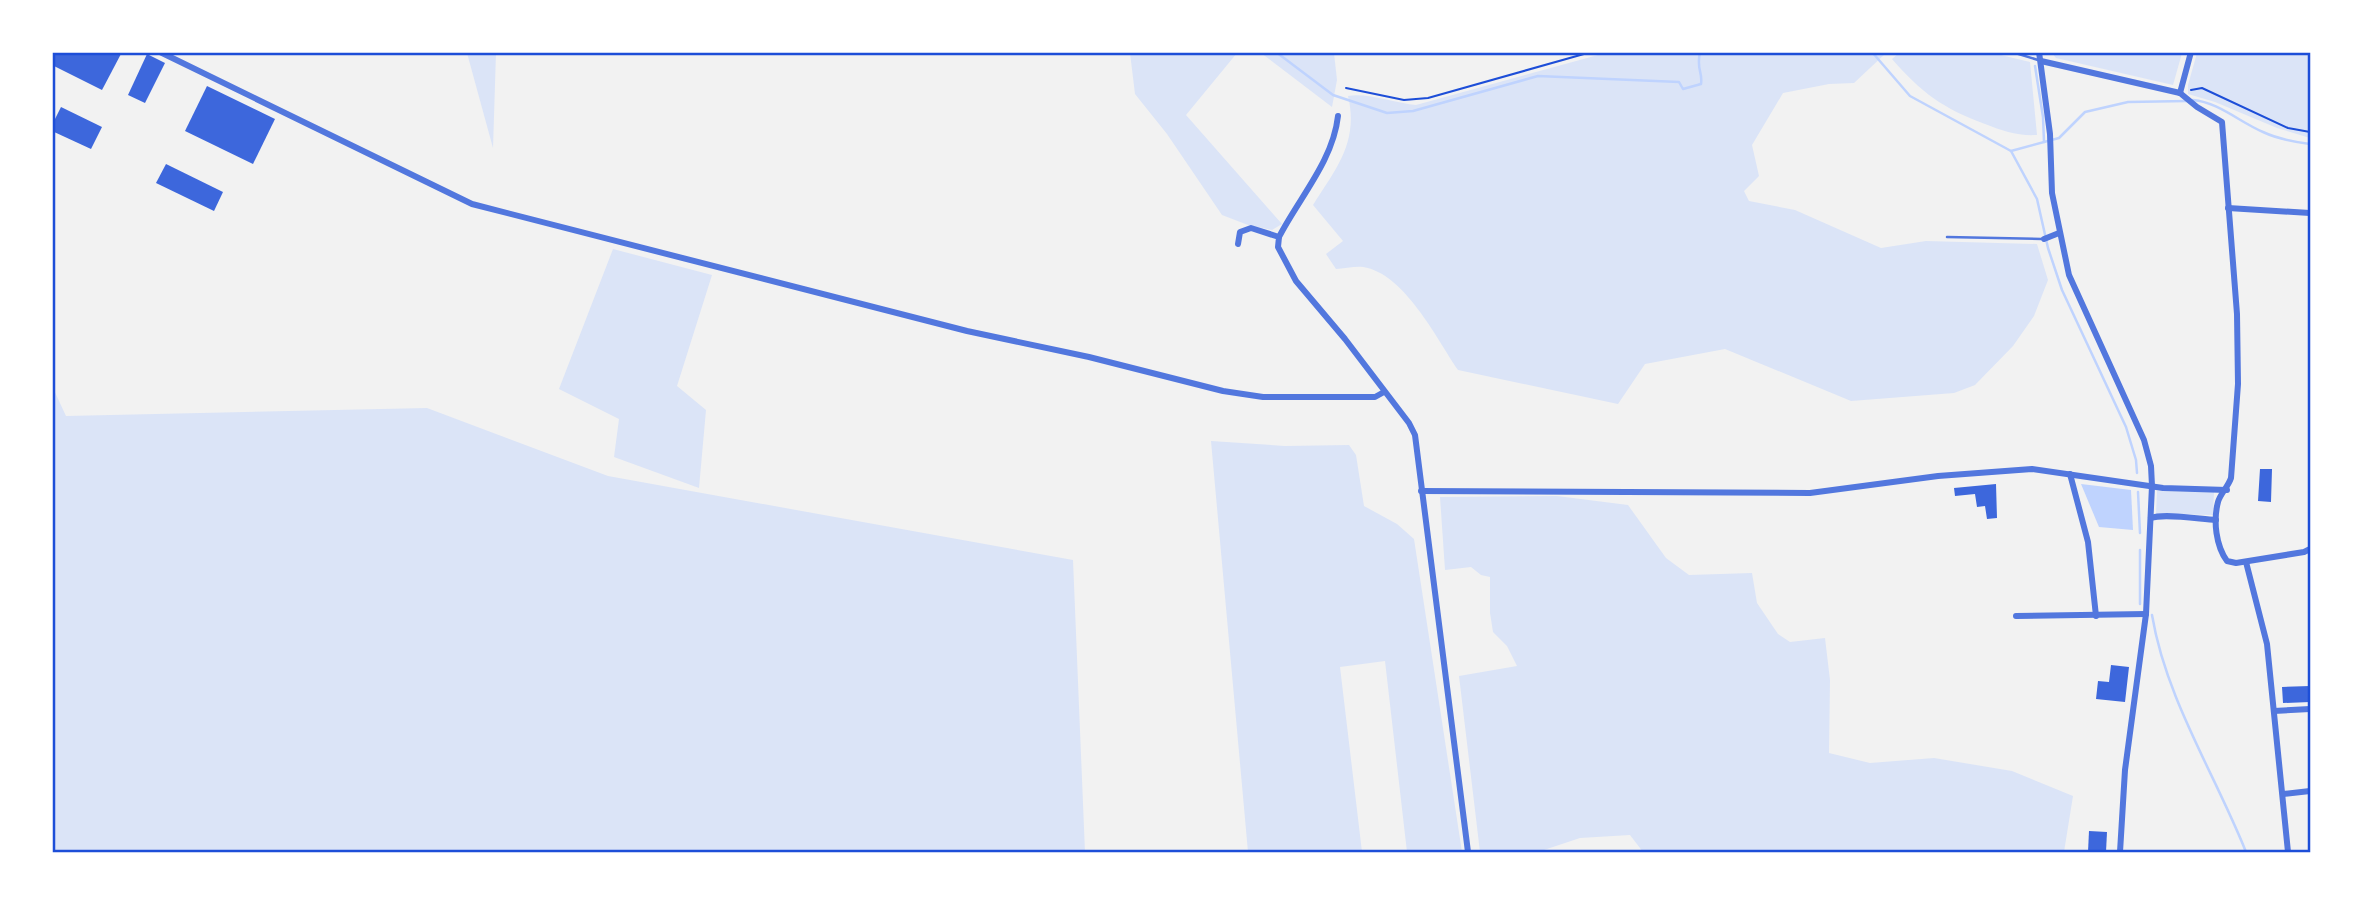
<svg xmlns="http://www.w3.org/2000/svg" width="2363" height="905" font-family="'Roboto Condensed',sans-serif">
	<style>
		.green { fill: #dbe4f7 }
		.water { fill: #bfd3fe }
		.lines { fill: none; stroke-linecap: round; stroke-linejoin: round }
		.stream { stroke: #bfd3fe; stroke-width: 2.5 }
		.building { fill: #3d67dc }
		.path { stroke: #1d4ed8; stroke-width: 2 }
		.service { stroke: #5277de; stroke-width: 2.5 }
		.minor { stroke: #5277de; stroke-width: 6 }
		.neatline { fill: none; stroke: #1d4ed8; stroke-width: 2.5 }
	</style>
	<rect width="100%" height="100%" fill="#f2f2f2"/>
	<g class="green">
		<path d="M1609,52L1886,53L1854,83L1829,84L1783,93L1752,145L1759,176L1744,191L1749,201L1795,210L1881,248L1926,241L2037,244L2048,280L2034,316L2013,346L1975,385L1954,393L1851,401L1725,349L1645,364L1618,404L1458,370C1437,339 1404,273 1363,267C1355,266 1344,269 1336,269L1326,254L1343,241L1313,205C1336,169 1359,142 1348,96C1365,92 1396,103 1416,105Z"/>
		<path d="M1988,52L2030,62L2037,135C2017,136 2003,131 1985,124C1942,108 1922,93 1892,59L1899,53Z"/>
		<path d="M467,53H496L493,148Z"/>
		<path d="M1130,53H1237L1186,115L1282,224L1272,230L1248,225L1222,215L1167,134L1135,94Z"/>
		<path d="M1261,53H1334L1337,80L1332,107Z"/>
		<path d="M2052,53H2182L2173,85L2056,58Z"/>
		<path d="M2197,53H2310V138L2277,128L2215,102L2188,94V85Z"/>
		<path d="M613,249L712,275L677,386L706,410L699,488L614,457L619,419L559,389Z"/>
		<path d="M53,388L66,416L427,408L608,476L1073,560L1085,852H53Z"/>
		<path d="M1211,441L1285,446L1349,445L1356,455L1364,506L1397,524L1414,539L1462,852H1407L1385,661L1340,667L1362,852H1248Z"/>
		<path d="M2157,491L2214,492L2213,515L2156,514Z"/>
		<path d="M1557,496L1628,505L1666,558L1689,575L1752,573L1757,603L1778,634L1790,642L1825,638L1830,680L1829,753L1870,763L1934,758L2012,771L2073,796L2064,852H1643L1630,835L1580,838L1538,852H1480L1459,676L1517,666L1507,646L1493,632L1490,613V577L1481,575L1471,567L1445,570L1440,497Z"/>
	</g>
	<path class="water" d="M2081,484L2131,490L2133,530L2099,527Z"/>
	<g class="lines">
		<g class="stream">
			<path d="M1276,52L1333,95L1387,113L1413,111L1538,76L1679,82L1683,89L1701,84C1703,72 1696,70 1700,52"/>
			<path d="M1872,52L1910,96L2011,151L2059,138L2085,112L2128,102L2187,101"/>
			<path d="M2035,66L2043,117L2044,142"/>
			<path d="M2193,100C2218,102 2241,123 2263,132C2278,139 2294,142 2310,144"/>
			<path d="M2011,151L2037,199L2048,248L2062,290L2126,427L2136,460L2137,473"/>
			<path d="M2138,492L2140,533"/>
			<path d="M2140,550V604"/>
			<path d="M2152,615C2166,699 2215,774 2246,852"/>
		</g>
	</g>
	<g class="building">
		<path d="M52,52H122L102,90L52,65Z"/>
		<path d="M147,54L165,63L145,103L128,95Z"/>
		<path d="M207,86L275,119L253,164L185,131Z"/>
		<path d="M61,107L102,127L91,149L52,131V125Z"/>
		<path d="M166,164L223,192L214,211L156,183Z"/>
		<path d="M2260,469H2272L2271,502L2258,501Z"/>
		<path d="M1996,484L1997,518L1987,519L1985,506L1977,507L1975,494L1955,496L1954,488Z"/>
		<path d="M2111,665L2129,667L2125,702L2096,699L2098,681L2109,682Z"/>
		<path d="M2310,686V702L2283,703L2282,687Z"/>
		<path d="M2089,831L2107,832L2106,852H2088Z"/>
	</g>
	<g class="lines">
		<g class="path">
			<path d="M1346,88L1404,100L1428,98L1591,52"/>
			<path d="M2191,90L2202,88L2288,128L2310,132"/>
		</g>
		<g class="service">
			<path d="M2012,52L2038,60"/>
			<path d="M1947,237L2042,239"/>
		</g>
		<g class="minor">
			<path d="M160,52L472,204L967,331L1089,357L1223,391L1263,397H1375L1384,392"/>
			<path d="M2039,52L2050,134L2052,193L2069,275L2144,440L2151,466L2152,486L2146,614L2125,770L2120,852"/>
			<path d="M2041,61L2180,93L2197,107L2222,122L2237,314L2238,384L2231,478C2228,487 2220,494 2218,502C2213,521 2216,546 2227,561L2236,563L2304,552L2310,549"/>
			<path d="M2180,93L2191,52"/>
			<path d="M2228,208L2310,213"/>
			<path d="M1279,237C1299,198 1333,161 1338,116"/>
			<path d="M2044,239L2059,233"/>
			<path d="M1238,244L1240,232L1251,228L1279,237L1278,247L1296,281L1345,339L1409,423L1415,435L1468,852"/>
			<path d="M2070,474L2088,542L2096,616"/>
			<path d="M1421,491L1810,493L1938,476L2032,469L2163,488L2227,490"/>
			<path d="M2151,518C2164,513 2199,519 2216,520"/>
			<path d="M2246,562L2267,644L2288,852"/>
			<path d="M2016,616L2146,614"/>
			<path d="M2274,711L2310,709"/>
			<path d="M2283,794L2310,791"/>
		</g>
	</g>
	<rect width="2363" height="905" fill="none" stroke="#ffffff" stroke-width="108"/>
	<rect x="54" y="54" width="2255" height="797" class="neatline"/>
</svg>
